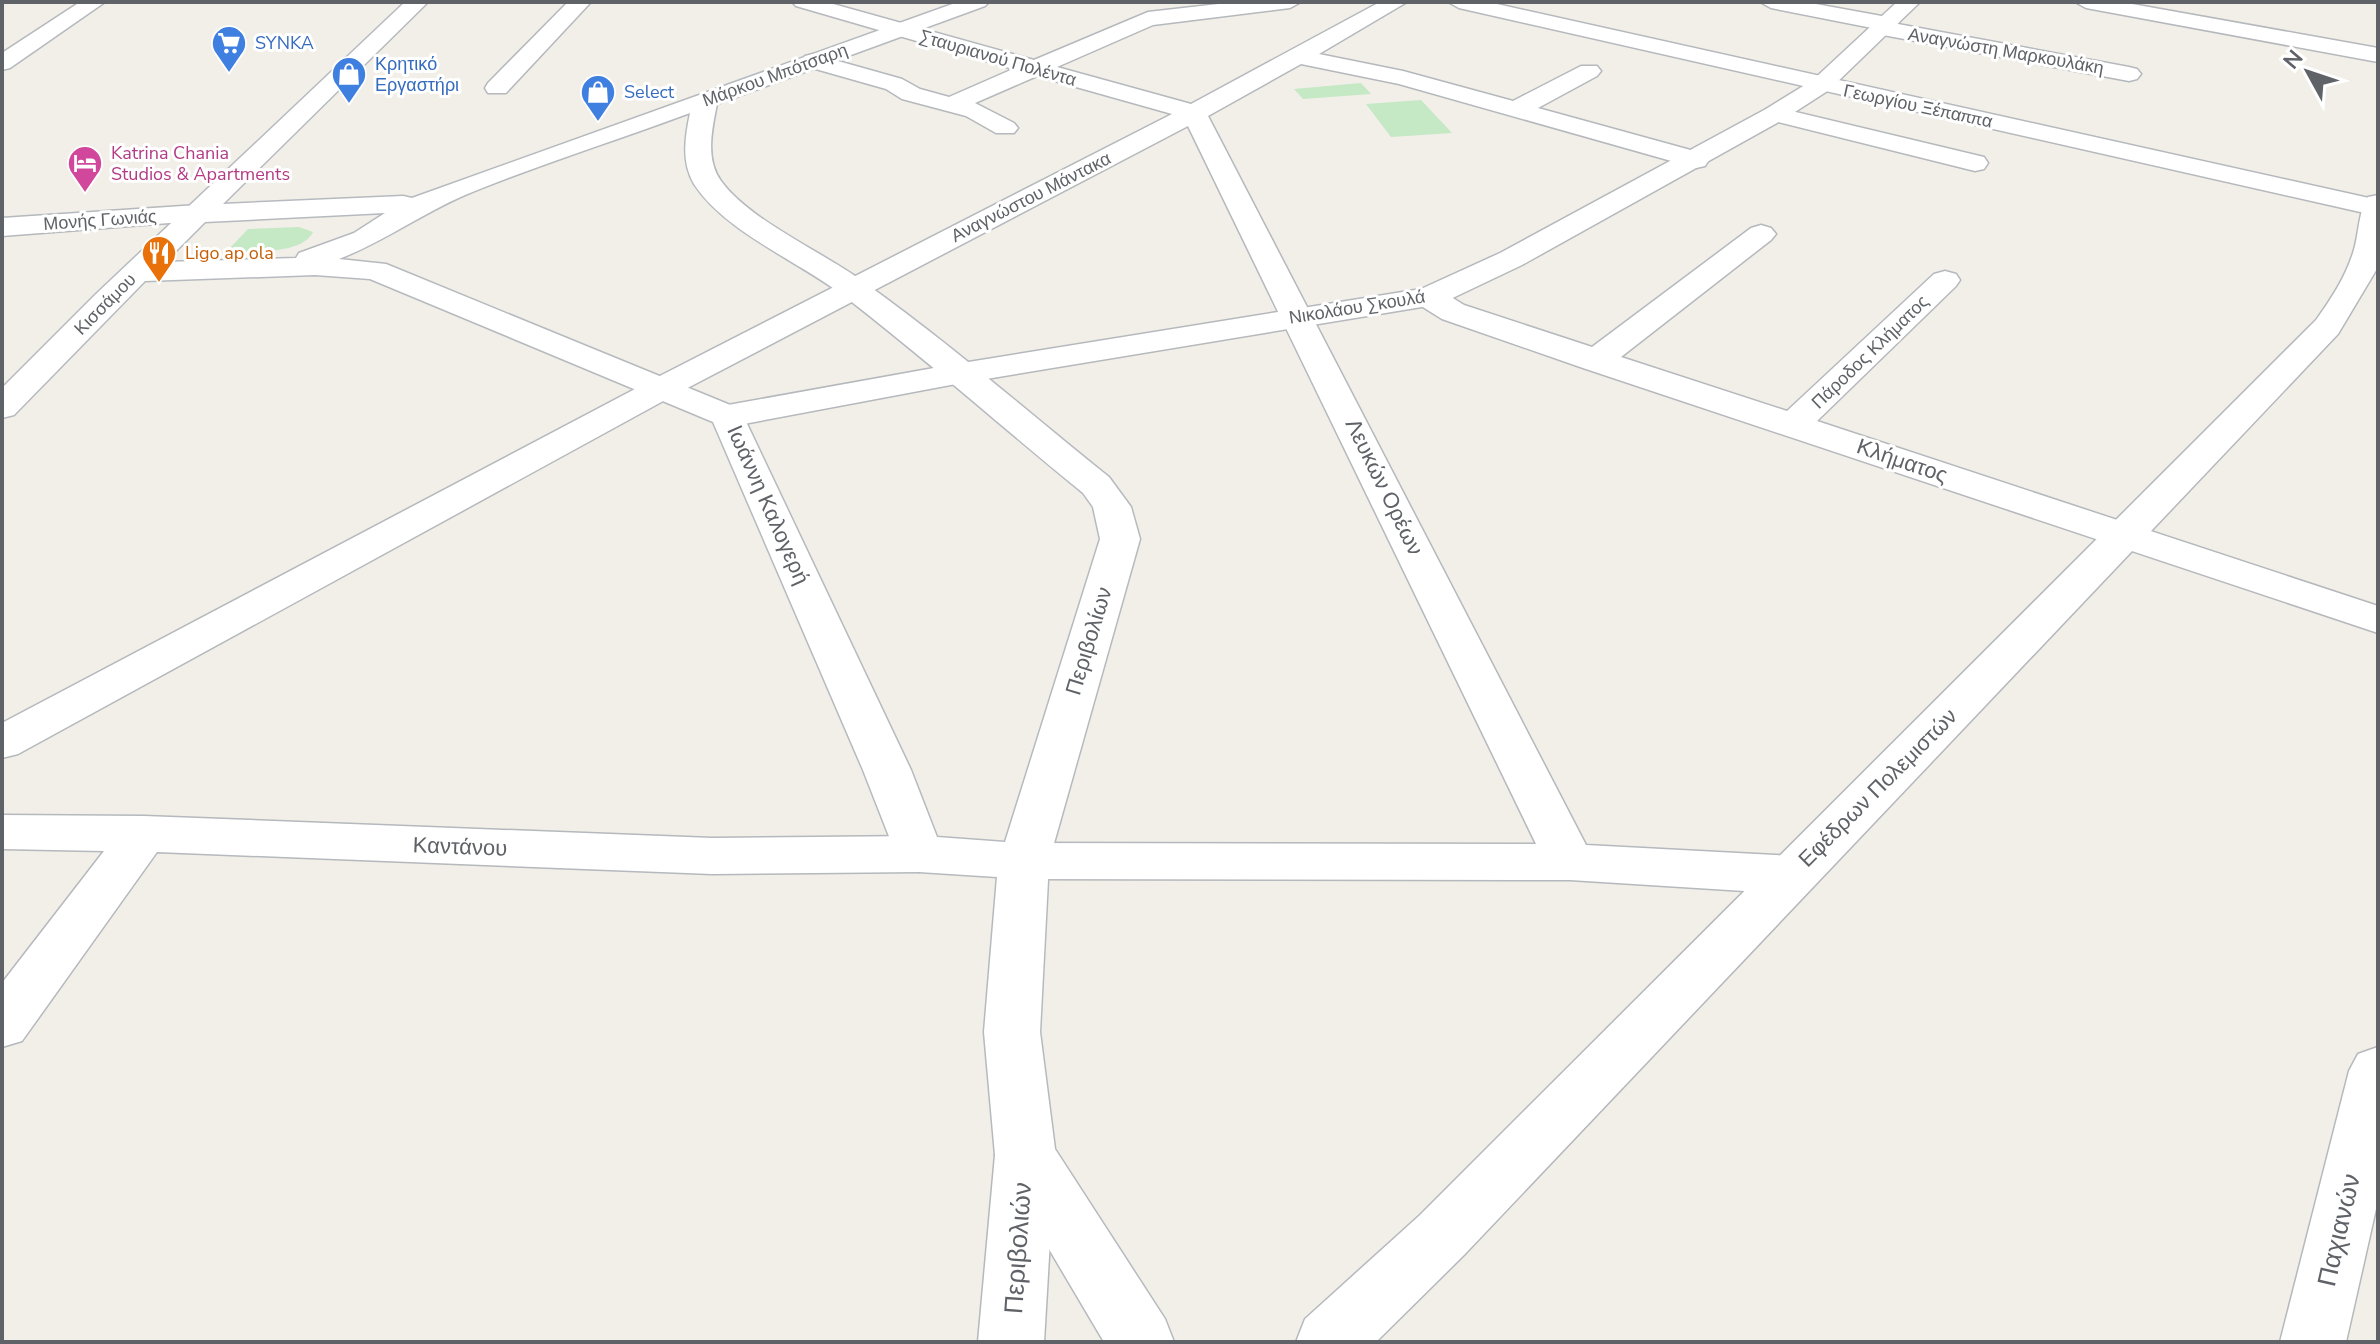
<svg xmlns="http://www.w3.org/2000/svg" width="2380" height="1344" font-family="'Nunito Sans',sans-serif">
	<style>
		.green { fill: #c5e8c5 }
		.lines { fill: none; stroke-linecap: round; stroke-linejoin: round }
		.minor-casing { stroke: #b5b8bc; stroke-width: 3 }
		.tertiary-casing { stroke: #b5b8bc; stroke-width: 3 }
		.secondary-casing { stroke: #b6babf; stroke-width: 3 }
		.minor { fill: #fff; fill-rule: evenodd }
		.tertiary { fill: #fff; fill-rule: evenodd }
		.secondary { fill: #fff; fill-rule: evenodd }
		.labels { text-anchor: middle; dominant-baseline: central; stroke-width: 6; stroke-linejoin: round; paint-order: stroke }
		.far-shop-label { font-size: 18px; fill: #366cbe; stroke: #fff; text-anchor: start }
		.far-street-label { font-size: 18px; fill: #5f6368; stroke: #fff }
		.far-hotel-label { font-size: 18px; fill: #b23c85; stroke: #fff; text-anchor: start }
		.far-food-label { font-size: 18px; fill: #c56008; stroke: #fff; text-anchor: start }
		.street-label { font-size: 22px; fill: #5f6368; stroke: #fff }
		.near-street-label { font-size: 26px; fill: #5f6368; stroke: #fff }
	</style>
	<rect width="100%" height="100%" fill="#f1efe8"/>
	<g class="green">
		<path d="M1361,83L1371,94L1303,99L1294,89Z"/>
		<path d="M1421,100L1452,133L1391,137L1366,104Z"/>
		<path d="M299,227L313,232C303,255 248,251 226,252L248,229Z"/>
	</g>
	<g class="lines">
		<g class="minor-casing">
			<g id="minor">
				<path d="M80,2H105L10,68L2,70V53Z"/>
				<path d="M568,2H591L506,93H488L485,88L488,83Z"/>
				<path d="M792,2H826L1034,60L1148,12L1236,2H1301L1290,8L1153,25L1057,67L1191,104L1380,2H1407L1319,54L1403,71L1513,101L1581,66H1597L1601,71L1597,76L1538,108L1705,154L1709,160L1705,166L1696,168L1399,84L1301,64L1208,116L1586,845L1792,856L1810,862L1817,875L1810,888L1792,894L1570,880L1024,879L1006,874L999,861L1006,848L1024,843L1536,844L1188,126L676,394L18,754L2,758V723L652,380L1172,114L1037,76L975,103L1014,123L1018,128L1014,133H996L966,116L902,99L886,89L805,66L801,61L805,56L813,54L902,79L920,89L949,97L1013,69L796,6Z"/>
				<path d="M1448,2H1488L2378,200V216L1459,8Z"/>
				<path d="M1760,2H1805L1887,17L1895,19L1898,24L2129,67L2137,69L2141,74L2137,79L2129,81L1883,35L1875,33L1872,28L1771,8Z"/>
				<path d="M2075,2H2121L2378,48V62L2086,8Z"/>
				<path d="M1775,107L1984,157L1988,163L1984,169L1975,171L1766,119L1763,114L1766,109Z"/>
				<path d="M198,205L208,208L212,214L208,220L2,236V218Z"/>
				<path d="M1761,225L1771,228L1776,234L1771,240L1621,357L1787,411L1934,274L1945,271L1956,274L1960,280L1956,286L1817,421L2378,606V633L1583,368L1442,319L1418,304L1413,297L1418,290L1429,288L1440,290L1464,305L1592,347L1751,228Z"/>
				<path d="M2,815L144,816L712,838L919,836L937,841L944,854L937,867L919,872L712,874L157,852L22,1041L2,1047V983L104,851L2,849Z"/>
				<path d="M2378,1047V1200L2346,1342H2280L2349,1071L2358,1054Z"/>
				<path d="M1025,1129L1046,1137L1055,1155L1044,1342H978L995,1155L1004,1137Z"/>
			</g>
		</g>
		<g class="tertiary-casing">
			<g id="tertiary">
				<path d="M1897,2H1920L1829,90L1784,119L1522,265L1440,304L956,384L728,427L716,423L710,416L716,409L728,405L956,364L1421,289L1500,253L1766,109L1813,80Z"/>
				<path d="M2378,195V267L2338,334L1464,1255L1376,1342H1296L1305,1319L1420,1215L2316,320C2331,299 2345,278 2353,253C2359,236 2358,212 2368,197Z"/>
			</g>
		</g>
		<g class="secondary-casing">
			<path id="secondary" d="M405,2H428L223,204L403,196L412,198L958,2H989L985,6L717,104C712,129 705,159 721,181C750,221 825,253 865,283C949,343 1028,412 1109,477L1131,507L1140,539L1049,861L1040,1032L1055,1149L1165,1319L1174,1342H1104L1004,1173L995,1155L984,1032L997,877L919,872L901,867L863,770L713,422L370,279L315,275L145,281L14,415L2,418V388L96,294ZM690,113C685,137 681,162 694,184C725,232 800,262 844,296C926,359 1003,428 1083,493L1093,507L1100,539L1005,842L937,837L911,770L740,409L386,264L339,259C383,242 421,214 465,195C538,165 615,141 690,113ZM385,213L354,233L299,253L296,258L165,262L205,222Z"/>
		</g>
		<use href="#minor" class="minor"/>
		<use href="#tertiary" class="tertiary"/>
		<use href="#secondary" class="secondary"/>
	</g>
	<defs>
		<g id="supermarket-pin" transform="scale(1.8)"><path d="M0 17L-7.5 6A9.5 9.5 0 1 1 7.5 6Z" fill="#3f7fe0" stroke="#fff"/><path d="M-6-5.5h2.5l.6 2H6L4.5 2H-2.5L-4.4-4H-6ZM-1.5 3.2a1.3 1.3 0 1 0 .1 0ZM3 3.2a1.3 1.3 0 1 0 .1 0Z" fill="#fff"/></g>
		<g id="shop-pin" transform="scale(1.8)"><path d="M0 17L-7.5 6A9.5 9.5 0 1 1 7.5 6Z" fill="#3f7fe0" stroke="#fff"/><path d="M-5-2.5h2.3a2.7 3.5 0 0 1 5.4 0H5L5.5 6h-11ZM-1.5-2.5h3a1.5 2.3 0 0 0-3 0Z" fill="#fff"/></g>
		<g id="hotel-pin" transform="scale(1.8)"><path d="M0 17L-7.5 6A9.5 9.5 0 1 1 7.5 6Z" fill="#d1479c" stroke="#fff"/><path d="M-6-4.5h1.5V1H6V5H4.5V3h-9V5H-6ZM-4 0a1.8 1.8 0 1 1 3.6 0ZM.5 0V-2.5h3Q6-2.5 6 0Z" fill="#fff"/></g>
		<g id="restaurant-pin" transform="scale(1.8)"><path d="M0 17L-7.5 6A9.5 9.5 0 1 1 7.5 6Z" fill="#e8710a" stroke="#fff"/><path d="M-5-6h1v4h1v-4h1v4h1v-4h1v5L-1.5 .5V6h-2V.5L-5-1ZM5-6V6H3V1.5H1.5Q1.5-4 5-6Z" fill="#fff"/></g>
	</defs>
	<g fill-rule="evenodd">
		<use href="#supermarket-pin" x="229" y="43"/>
		<use href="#shop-pin" x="349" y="74"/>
		<use href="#shop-pin" x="598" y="92"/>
		<use href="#hotel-pin" x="85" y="163"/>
		<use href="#restaurant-pin" x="159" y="253"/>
	</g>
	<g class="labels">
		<g class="far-shop-label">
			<text x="255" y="43">SYNKA</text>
			<text x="375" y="64">Κρητικό<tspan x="375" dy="21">Εργαστήρι</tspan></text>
			<text x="624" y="92">Select</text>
		</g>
		<g class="far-street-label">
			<text transform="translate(2006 51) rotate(10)">Αναγνώστη Μαρκουλάκη</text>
			<text transform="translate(998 58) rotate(16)">Σταυριανού Πολέντα</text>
			<text transform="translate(775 75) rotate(-20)">Μάρκου Μπότσαρη</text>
			<text transform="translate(1918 106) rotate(12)">Γεωργίου Ξέπαππα</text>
			<text transform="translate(1031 197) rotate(-27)">Αναγνώστου Μάντακα</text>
			<text transform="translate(100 220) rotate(-4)">Μονής Γωνιάς</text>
			<text transform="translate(105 304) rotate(-45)">Κισσάμου</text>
			<text transform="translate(1357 307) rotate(-9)">Νικολάου Σκουλά</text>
			<text transform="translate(1870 352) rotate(-44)">Πάροδος Κλήματος</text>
		</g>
		<g class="far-hotel-label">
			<text x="111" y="153">Katrina Chania<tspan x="111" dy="21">Studios &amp; Apartments</tspan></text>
		</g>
		<g class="far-food-label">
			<text x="185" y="253">Ligo ap ola</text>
		</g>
		<g class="street-label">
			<text transform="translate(1902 461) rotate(19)">Κλήματος</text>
			<text transform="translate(1384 487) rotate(64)">Λευκών Ορέων</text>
			<text transform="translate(768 505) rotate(66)">Ιωάννη Καλογερή</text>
			<text transform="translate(1089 641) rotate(-73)">Περιβολίων</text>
			<text transform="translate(1878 788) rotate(-45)">Εφέδρων Πολεμιστών</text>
			<text transform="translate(460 847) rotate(2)">Καντάνου</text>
		</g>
		<g class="near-street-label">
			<text transform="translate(2339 1230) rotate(-77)">Παχιανών</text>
			<text transform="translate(1018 1248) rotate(-86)">Περιβολιών</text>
		</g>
	</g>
	<rect width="2380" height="1344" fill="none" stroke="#5f6368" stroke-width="8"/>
	<g transform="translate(2308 72) rotate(310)" stroke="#ffffff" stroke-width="6" paint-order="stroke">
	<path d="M0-6L14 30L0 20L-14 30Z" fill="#5f6368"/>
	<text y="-12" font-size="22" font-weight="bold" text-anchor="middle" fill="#5f6368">N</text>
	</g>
</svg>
